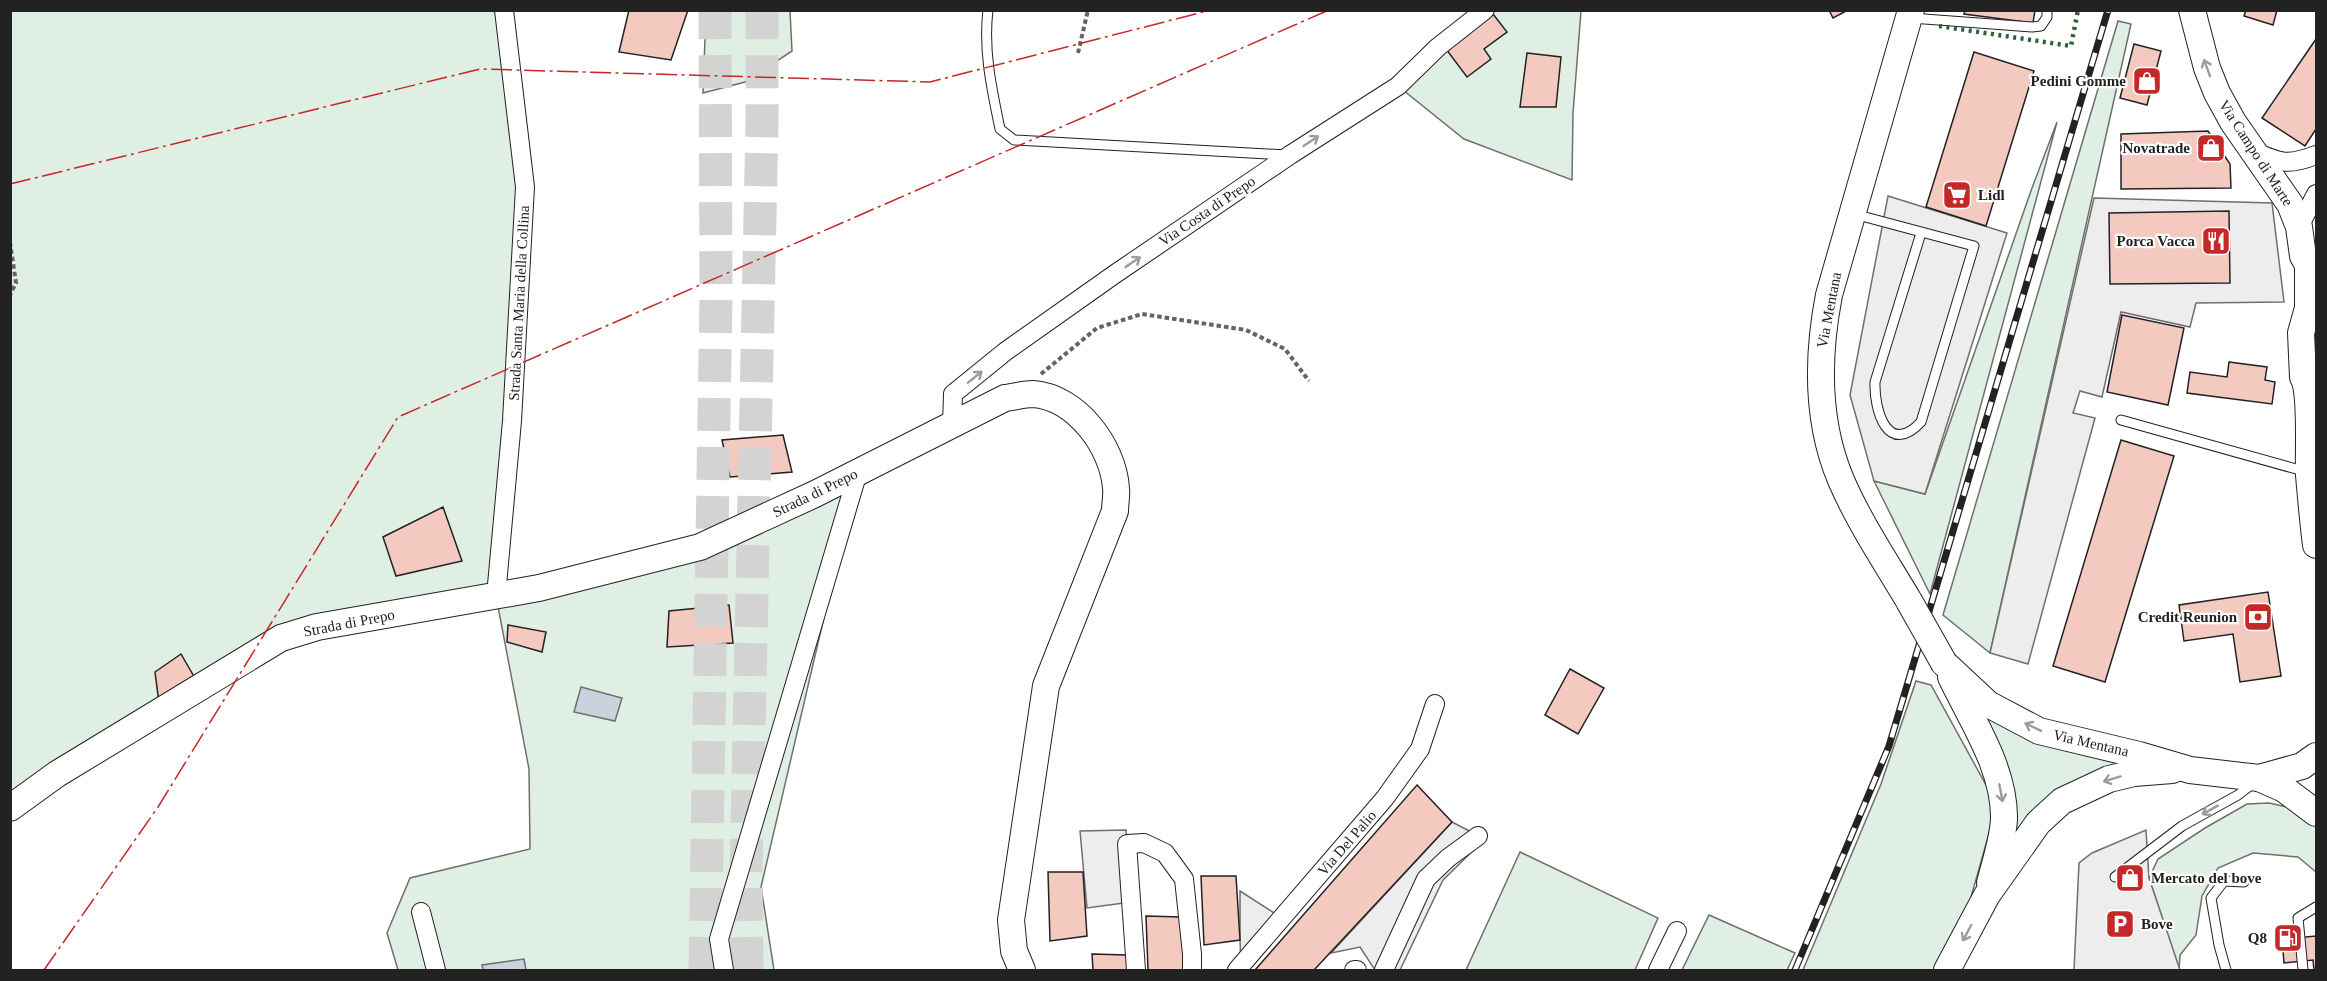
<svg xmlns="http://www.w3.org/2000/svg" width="2327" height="981" font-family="'Times New Roman',serif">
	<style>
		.green { fill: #e0efe3; stroke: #6f6f6f; stroke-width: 1.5 }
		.parking { fill: #ededed; stroke: #6f6f6f; stroke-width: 1.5 }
		.water { fill: #c7d3dd; stroke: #6f6f6f; stroke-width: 1.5 }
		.building { fill: #f3c9c0; stroke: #222; stroke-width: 1.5 }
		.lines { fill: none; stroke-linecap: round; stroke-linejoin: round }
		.highway-tunnel { stroke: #d3d3d3; stroke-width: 33; stroke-dasharray: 33 16; stroke-linecap: butt }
		.lane-casing { stroke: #222; stroke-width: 11 }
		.street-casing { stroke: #222; stroke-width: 20 }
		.secondary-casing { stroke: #222; stroke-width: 28 }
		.path { stroke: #646464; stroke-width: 4; stroke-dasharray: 4.5 3; stroke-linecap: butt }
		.lane { stroke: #fff; stroke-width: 9 }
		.street { stroke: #fff; stroke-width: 18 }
		.secondary { stroke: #fff; stroke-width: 26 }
		.rail-casing { stroke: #222; stroke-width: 7 }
		.rail { stroke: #fff; stroke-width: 4.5; stroke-dasharray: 14; stroke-linecap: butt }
		.secondary-bridge-casing { stroke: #222; stroke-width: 28; stroke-linecap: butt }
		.secondary-bridge { stroke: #fff; stroke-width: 26 }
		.hedge { stroke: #2f5e38; stroke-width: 4.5; stroke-dasharray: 3 4.5; stroke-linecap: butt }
		.power { stroke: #c62828; stroke-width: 1.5; stroke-dasharray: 21 4.5 3 4.5; stroke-linecap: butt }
		.oneway { stroke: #9c9c9c }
		.labels { text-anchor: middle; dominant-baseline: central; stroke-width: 4.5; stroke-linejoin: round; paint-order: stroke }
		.poi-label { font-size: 15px; font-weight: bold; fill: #222; stroke: #fff; text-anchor: end }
		.street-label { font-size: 15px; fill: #222; stroke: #fff }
	</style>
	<rect width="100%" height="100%" fill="#fff"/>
	<g class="green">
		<path d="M10,11H504L525,187L497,596L700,547L858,472L761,887L774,970H398L387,933L410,878L530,849L529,769L496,596L317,627L11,808Z"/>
		<path d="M706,11H790L792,51L745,82L703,93Z"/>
		<path d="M1485,11H1581L1573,113L1572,180L1464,139L1398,86Z"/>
		<path d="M2118,21L2131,24L1990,653L1943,615Z"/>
		<path d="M2057,122L1930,594L1874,481L1925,494L2032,188Z"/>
		<path d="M1916,681L1931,685L1997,805L1962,929L1940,970H1803L1881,784Z"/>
		<path d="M1974,702L2143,763L2016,838C2019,779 2004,751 1974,702Z"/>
		<path d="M2269,803L2296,809L2316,826V872L2298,857L2253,853L2218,868L2202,896L2196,935L2180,955L2179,970L2149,878L2158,859L2205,828L2247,804Z"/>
		<path d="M1520,852L1658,918L1635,970H1466Z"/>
		<path d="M1709,915L1795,953L1787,970H1682Z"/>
	</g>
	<g class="parking">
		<path d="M1888,196L2007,233L1925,494L1874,481L1850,395Z"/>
		<path d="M2094,198L2272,203L2284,302L2196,303L2190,327L2121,312L2102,397L2080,391L2073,413L2095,418L2028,664L1990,653Z"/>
		<path d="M1452,822L1485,839L1443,880L1400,970H1375L1360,947L1331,953Z"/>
		<path d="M1126,830L1131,902L1087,908L1080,831Z"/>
		<path d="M2146,830L2149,878L2180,970H2074L2079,863L2092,853Z"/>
		<path d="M1240,891L1282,918L1241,967L1240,940Z"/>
	</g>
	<g class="water">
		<path d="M581,687L622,698L615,721L574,712Z"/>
		<path d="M524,959L526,970H483L482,965Z"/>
	</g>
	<g class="building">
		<path d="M629,10H688L671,60L619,52Z"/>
		<path d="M1829,10H1848L1833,18Z"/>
		<path d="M1965,10H2035L2033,23L1964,14Z"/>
		<path d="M2246,10H2277L2273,25L2244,16Z"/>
		<path d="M1493,14L1507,32L1484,49L1491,59L1467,77L1446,49Z"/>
		<path d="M2316,39V129L2305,146L2262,118Z"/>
		<path d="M2134,44L2161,51L2147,105L2120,98Z"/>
		<path d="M1974,52L2034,71L1986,226L1926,207Z"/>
		<path d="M1527,53L1561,57L1556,107H1520Z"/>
		<path d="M2208,131L2230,164L2231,188L2121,189V134Z"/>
		<path d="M2229,211L2230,283L2110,284L2109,213Z"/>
		<path d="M2122,315L2184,328L2168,405L2107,392Z"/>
		<path d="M2229,362L2267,367L2265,380L2275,382L2272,404L2187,393L2190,372L2227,377Z"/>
		<path d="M783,435L792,472L730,477L722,440Z"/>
		<path d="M2121,440L2174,456L2105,682L2053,666Z"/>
		<path d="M443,507L462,561L396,576L383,537Z"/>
		<path d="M2268,592L2281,676L2240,682L2233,634L2184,641L2179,605Z"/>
		<path d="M729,605L733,643L667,647L669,611Z"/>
		<path d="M508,625L546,632L542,652L507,642Z"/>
		<path d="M181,654L196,680L159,703L155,672Z"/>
		<path d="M1570,669L1604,688L1578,734L1545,715Z"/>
		<path d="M1417,785L1452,822L1314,970H1255Z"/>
		<path d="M1048,872H1083L1087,936L1050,941Z"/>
		<path d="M1201,876H1236L1240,940L1204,945Z"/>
		<path d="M1146,916L1181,917L1184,970H1148Z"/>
		<path d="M2316,936V970H2314L2313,960L2284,963L2282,939Z"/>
		<path d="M1092,954L1127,955L1128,970H1093Z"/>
	</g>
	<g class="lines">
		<g class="highway-tunnel">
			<path d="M705,970L716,294L715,10"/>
			<path d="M747,970L746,873L762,122V10"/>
		</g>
		<g class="lane-casing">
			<g id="lane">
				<path d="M988,10C983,51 992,90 1000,129L1014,140L1287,155"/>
				<path d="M1911,18L2032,27L2041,26L2047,17V10"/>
				<path d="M1854,214L1974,246L1921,422C1888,457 1874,411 1875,382L1921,233"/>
				<path d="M2121,420L2307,472"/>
				<path d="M2115,877L2182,826L2238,795L2255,782"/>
				<path d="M2226,970L2219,945L2211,898L2224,881L2244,882"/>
				<path d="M2303,970L2298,918L2316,907"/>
			</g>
		</g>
		<g class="street-casing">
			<g id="street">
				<path d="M2253,151C2280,163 2288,166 2316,155"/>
				<path d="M2299,227L2316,194"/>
				<path d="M952,425L953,394L1006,351L1115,274L1290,155L1398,86L1438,47L1485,10"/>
				<path d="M496,596L512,421L525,187L504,10"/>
				<path d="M421,912L436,970"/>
				<path d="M724,970L719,939L858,472"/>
				<path d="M1136,970L1127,844L1144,843L1165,853L1184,879L1192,954V970"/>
				<path d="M1237,970L1385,798L1420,749L1435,704"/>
				<path d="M1354,970H1357"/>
				<path d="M1384,970L1426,879L1448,858L1478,836"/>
				<path d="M1658,970L1677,931"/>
			</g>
		</g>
		<g class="secondary-casing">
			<g id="secondary">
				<path d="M2192,10L2207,68L2217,93L2233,122L2290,204L2299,227L2303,256L2308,265V308L2301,333L2303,377C2312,392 2308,453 2309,475C2311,498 2313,522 2316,545"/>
				<path d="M1909,601C1886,562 1859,522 1841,480C1816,421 1817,357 1829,295L1911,10"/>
				<path d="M1944,663L1988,704L2039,731L2139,755L2190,770L2259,778L2284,789L2316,813"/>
				<path d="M1951,677C1972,721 2005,769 2004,819C2003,840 1995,863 1990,883"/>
				<path d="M2259,778L2302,766L2316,756"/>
				<path d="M10,808L57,774L281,638L317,627L539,588L700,547L815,494L1005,398C1014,397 1024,394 1033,394C1076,397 1113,446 1116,488C1117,495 1115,503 1115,511L1046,686L1011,920L1014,951L1022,970"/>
				<path d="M1947,970L1987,895L2038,823L2062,801L2109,779L2134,773L2172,770"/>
			</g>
		</g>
		<g class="path">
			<path d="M1078,53L1088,10"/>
			<path d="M10,242L16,283L10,295"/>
			<path d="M1041,374L1097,328L1142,314L1246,330L1285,349L1309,381"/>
		</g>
		<use href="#lane" class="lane"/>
		<use href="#street" class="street"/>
		<use href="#secondary" class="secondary"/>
		<g class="rail-casing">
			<path id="rail" d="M1795,970L1889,746L2108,10"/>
		</g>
		<use href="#rail" class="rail"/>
		<g class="secondary-bridge-casing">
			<path id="secondary-bridge" d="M1909,601L1944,663"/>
		</g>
		<use href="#secondary-bridge" class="secondary-bridge"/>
		<path class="hedge" d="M1939,26L2071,46L2078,10"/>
		<g class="power">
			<path d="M10,184L480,69L930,82L1211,10"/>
			<path d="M44,970L158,807L398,417L1329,10"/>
		</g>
	</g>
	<defs><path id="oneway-shaft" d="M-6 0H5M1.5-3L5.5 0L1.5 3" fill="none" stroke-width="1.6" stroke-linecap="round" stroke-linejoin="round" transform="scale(1.5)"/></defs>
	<g class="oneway">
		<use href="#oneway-shaft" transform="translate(2207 68) rotate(-110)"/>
		<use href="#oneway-shaft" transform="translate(1311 141) rotate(-33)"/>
		<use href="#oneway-shaft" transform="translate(1133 262) rotate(-34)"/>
		<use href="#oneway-shaft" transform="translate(975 377) rotate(-39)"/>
		<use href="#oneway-shaft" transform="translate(2033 727) rotate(-154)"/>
		<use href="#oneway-shaft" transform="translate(2112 779) rotate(163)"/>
		<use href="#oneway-shaft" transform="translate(2001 793) rotate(79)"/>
		<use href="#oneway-shaft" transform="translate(2210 810) rotate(151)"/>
		<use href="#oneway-shaft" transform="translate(1967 933) rotate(118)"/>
	</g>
	<defs>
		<g id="shop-square" transform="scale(1.5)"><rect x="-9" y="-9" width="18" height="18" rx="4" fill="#c62828" stroke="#fff"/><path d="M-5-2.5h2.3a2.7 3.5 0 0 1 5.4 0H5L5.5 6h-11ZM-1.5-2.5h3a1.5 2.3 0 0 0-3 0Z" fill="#fff"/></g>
		<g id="supermarket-square" transform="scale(1.5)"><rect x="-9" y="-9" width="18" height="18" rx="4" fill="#c62828" stroke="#fff"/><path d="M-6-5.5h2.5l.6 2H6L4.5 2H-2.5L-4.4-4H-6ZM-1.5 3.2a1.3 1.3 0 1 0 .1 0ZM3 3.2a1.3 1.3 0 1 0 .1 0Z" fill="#fff"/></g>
		<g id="restaurant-square" transform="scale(1.5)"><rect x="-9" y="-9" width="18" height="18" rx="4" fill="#c62828" stroke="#fff"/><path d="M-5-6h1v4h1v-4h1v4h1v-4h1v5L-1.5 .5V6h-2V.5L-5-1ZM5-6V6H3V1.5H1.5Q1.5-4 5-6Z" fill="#fff"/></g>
		<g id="bank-square" transform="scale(1.5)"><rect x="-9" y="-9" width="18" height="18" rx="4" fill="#c62828" stroke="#fff"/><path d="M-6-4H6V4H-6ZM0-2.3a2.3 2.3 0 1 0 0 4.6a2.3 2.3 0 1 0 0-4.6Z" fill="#fff"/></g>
		<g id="parking-square" transform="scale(1.5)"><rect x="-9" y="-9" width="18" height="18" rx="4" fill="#c62828" stroke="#fff"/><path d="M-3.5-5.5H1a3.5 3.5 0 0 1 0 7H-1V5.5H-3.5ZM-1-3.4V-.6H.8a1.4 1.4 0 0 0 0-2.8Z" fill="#fff"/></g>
		<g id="fuel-square" transform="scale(1.5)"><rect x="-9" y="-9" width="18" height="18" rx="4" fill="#c62828" stroke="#fff"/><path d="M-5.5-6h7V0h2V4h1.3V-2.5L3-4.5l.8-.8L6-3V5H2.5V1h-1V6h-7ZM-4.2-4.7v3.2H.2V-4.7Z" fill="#fff"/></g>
	</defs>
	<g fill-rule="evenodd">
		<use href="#shop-square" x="2147" y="81"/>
		<use href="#shop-square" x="2211" y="148"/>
		<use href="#supermarket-square" x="1957" y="195"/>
		<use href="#restaurant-square" x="2216" y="241"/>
		<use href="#bank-square" x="2258" y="617"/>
		<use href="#shop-square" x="2130" y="878"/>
		<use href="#parking-square" x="2120" y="924"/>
		<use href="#fuel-square" x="2288" y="938"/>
	</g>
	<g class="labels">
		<g class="poi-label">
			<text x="2126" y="81">Pedini Gomme</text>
			<text x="2190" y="148">Novatrade</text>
			<text x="1978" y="195" text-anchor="start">Lidl</text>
			<text x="2195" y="241">Porca Vacca</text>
			<text x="2237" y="617">Credit Reunion</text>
			<text x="2151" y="878" text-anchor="start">Mercato del bove</text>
			<text x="2141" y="924" text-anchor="start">Bove</text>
			<text x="2267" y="938">Q8</text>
		</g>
		<g class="street-label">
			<text transform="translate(2256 153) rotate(57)">Via Campo di Marte</text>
			<text transform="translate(1207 211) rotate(-34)">Via Costa di Prepo</text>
			<text transform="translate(519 303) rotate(-87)">Strada Santa Maria della Collina</text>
			<text transform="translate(1829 310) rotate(-79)">Via Mentana</text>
			<text transform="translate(815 493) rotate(-26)">Strada di Prepo</text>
			<text transform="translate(349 623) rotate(-11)">Strada di Prepo</text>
			<text transform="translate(2091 743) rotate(13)">Via Mentana</text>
			<text transform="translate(1347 843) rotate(-49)">Via Del Palio</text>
		</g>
	</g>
	<rect width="2327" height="981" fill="none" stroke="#222222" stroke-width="24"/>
</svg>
